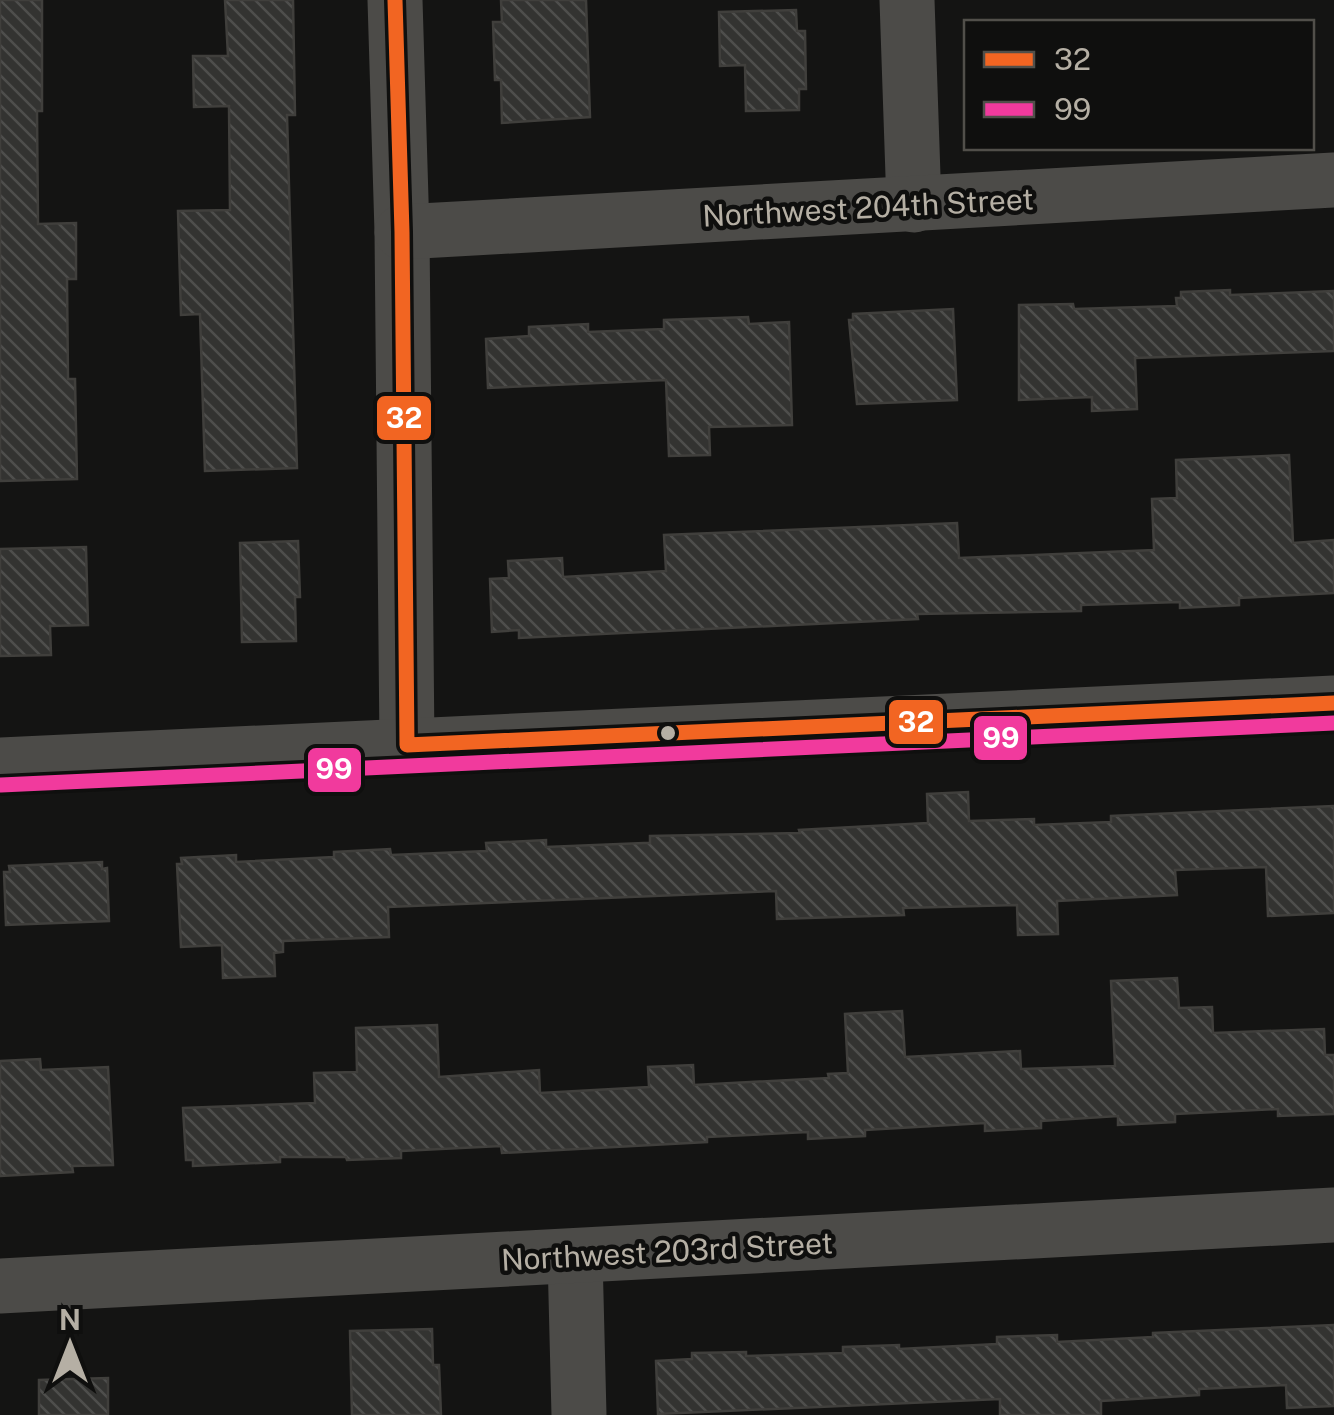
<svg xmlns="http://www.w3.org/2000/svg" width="1334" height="1415" font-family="'Public Sans',sans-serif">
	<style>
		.building { fill: url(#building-back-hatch); stroke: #403f3c; stroke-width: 2.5 }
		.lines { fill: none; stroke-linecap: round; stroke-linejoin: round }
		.minor { stroke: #4c4b48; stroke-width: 55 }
		.bus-1-casing { stroke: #0f0f0e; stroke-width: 22 }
		.bus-2-casing { stroke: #0f0f0e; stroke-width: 22 }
		.bus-1 { stroke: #f26522; stroke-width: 15 }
		.bus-2 { stroke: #f13a9d; stroke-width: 15 }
		.bus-dot { fill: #b5afa4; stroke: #0f0f0e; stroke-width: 4 }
		.labels { text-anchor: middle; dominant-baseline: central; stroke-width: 9; stroke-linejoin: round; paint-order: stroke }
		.street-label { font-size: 30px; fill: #b5afa4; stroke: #0f0f0e }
		.line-badge { stroke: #0f0f0e; stroke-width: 4 }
		.badge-label { font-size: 28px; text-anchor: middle; font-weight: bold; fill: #fff }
	</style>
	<defs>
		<pattern id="building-back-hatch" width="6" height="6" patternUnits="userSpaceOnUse" patternTransform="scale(2.5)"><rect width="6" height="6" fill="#333331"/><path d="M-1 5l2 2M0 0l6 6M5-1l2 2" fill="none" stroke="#4e4e4c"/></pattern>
	</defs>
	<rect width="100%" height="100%" fill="#141413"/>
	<g class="building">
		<path d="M0,0H42V111H37L38,224L76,223V279H67L68,379H75L77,479L0,481Z"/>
		<path d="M225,0H293L295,115H287L297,468L205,471L200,314L181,315L178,211L230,210L229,106L194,107L193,56H228Z"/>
		<path d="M501,0H586L590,117L502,123L501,80H495L493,22H502Z"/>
		<path d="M796,10L797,31H805L806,89H799V110L746,111L745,65L720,66L719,12Z"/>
		<path d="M1230,290V295L1334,291V351L1135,358L1137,409L1092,411V397L1019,400V305L1073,304L1074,309L1177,306L1176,298H1181V292Z"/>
		<path d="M953,309L957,400L857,404L849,320H853V314Z"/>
		<path d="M748,317L749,324L789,322L792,425L709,427L710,455L669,456L666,380L488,388L486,339L529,336V327L588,324V332L664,329V320Z"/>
		<path d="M1289,455L1293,543L1334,540V593L1239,598V605L1180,608V602L1081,605V611L917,614L918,619L519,638V630L492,632L490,579L509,578L508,561L562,558L563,577L666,571L664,535L957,523L959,558L1154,550L1152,499L1177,498L1176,460Z"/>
		<path d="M298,541L300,597H295L296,641L242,642L240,543Z"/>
		<path d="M86,547L88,625L50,626L51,655L0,656V549Z"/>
		<path d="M968,792L969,821L1034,819V825L1111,822V816L1334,806V913L1268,916L1266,867L1175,870L1177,895L1057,901L1058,934L1018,935L1017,905L903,908L904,915L777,919L776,891L388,907L389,937L283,941V952L274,953L275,976L223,978L222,945L181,947L177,864H182L181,858L236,855V862L334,857V852L390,849L391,855L487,851L486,843L546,840V847L644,843H650V836L800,833L799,830L928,823L927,794Z"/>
		<path d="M102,862V869L107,868L109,921L6,925L4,872H10L9,866Z"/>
		<path d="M1177,978L1179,1008L1212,1007L1213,1033L1324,1029L1325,1055H1334V1114L1278,1116V1109L1175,1114V1122L1118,1125V1116L1041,1121V1128L985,1131V1123L865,1130V1136L808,1139V1132L707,1137V1142L502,1153L501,1146L401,1151V1158L347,1160L346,1157H280V1162L193,1166V1160H186L183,1108L315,1103L314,1073L357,1072L356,1028L437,1025L439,1077L539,1070L540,1093L649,1087L648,1067L693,1065L694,1085L829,1078L828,1074L848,1073L845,1014L860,1013L902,1011L905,1057L1020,1051L1021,1069L1115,1066L1111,981Z"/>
		<path d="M40,1059L41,1070L108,1067L113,1165L72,1166L73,1172L0,1176V1061Z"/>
		<path d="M1334,1325V1406L1287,1408L1286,1385L1199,1389V1395L1101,1401V1415H1000V1399L658,1414L656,1361L692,1359V1353L746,1352V1356L843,1353V1347L899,1345V1349L997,1344V1337L1057,1335V1342L1153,1337V1333Z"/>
		<path d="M432,1329L433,1365H439L441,1415H352L350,1331Z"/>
		<path d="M108,1378V1415H39V1380Z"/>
	</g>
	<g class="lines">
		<g class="minor">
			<path d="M395,0L402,232L407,745"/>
			<path d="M907,0L914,205"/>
			<path d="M402,232L1334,180"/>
			<path d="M0,765L1334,703"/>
			<path d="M575,1256L579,1415"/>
			<path d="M0,1286L1334,1215"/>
		</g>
		<g class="bus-1-casing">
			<path id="bus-1" d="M395,0L402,232L407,745L1334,703"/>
		</g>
		<g class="bus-2-casing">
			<path id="bus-2" d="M1,785L1334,723"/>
		</g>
		<use href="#bus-1" class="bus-1"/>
		<use href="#bus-2" class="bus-2"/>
	</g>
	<circle class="bus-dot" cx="668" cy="733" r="9"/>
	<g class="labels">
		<g class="street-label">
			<text transform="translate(868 207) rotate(-3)">Northwest 204th Street</text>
			<text transform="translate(667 1251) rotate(-3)">Northwest 203rd Street</text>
		</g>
	</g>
	<g class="line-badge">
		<rect x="375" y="394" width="58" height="48" rx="10" fill="#f26522"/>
		<rect x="887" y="698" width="58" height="48" rx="10" fill="#f26522"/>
		<rect x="972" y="714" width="57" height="48" rx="10" fill="#f13a9d"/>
		<rect x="306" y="746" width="57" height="48" rx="10" fill="#f13a9d"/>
	</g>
	<g class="badge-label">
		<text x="404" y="428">32</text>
		<text x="916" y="732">32</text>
		<text x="1001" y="748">99</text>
		<text x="334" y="779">99</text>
	</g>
	<rect x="964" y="20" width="350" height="130" fill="#0f0f0e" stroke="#514f4a" stroke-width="2.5"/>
	<rect x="984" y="52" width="50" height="15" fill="#f26522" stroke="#514f4a" stroke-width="2.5"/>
	<text x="1054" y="70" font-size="30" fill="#b5afa4">32</text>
	<rect x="984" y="102" width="50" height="15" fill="#f13a9d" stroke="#514f4a" stroke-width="2.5"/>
	<text x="1054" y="120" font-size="30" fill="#b5afa4">99</text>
	<g transform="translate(70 1345)" stroke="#0f0f0e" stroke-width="8" paint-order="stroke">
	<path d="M0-8L18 38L0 25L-18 38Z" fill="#b5afa4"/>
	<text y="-15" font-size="28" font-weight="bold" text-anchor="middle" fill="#b5afa4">N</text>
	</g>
</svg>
